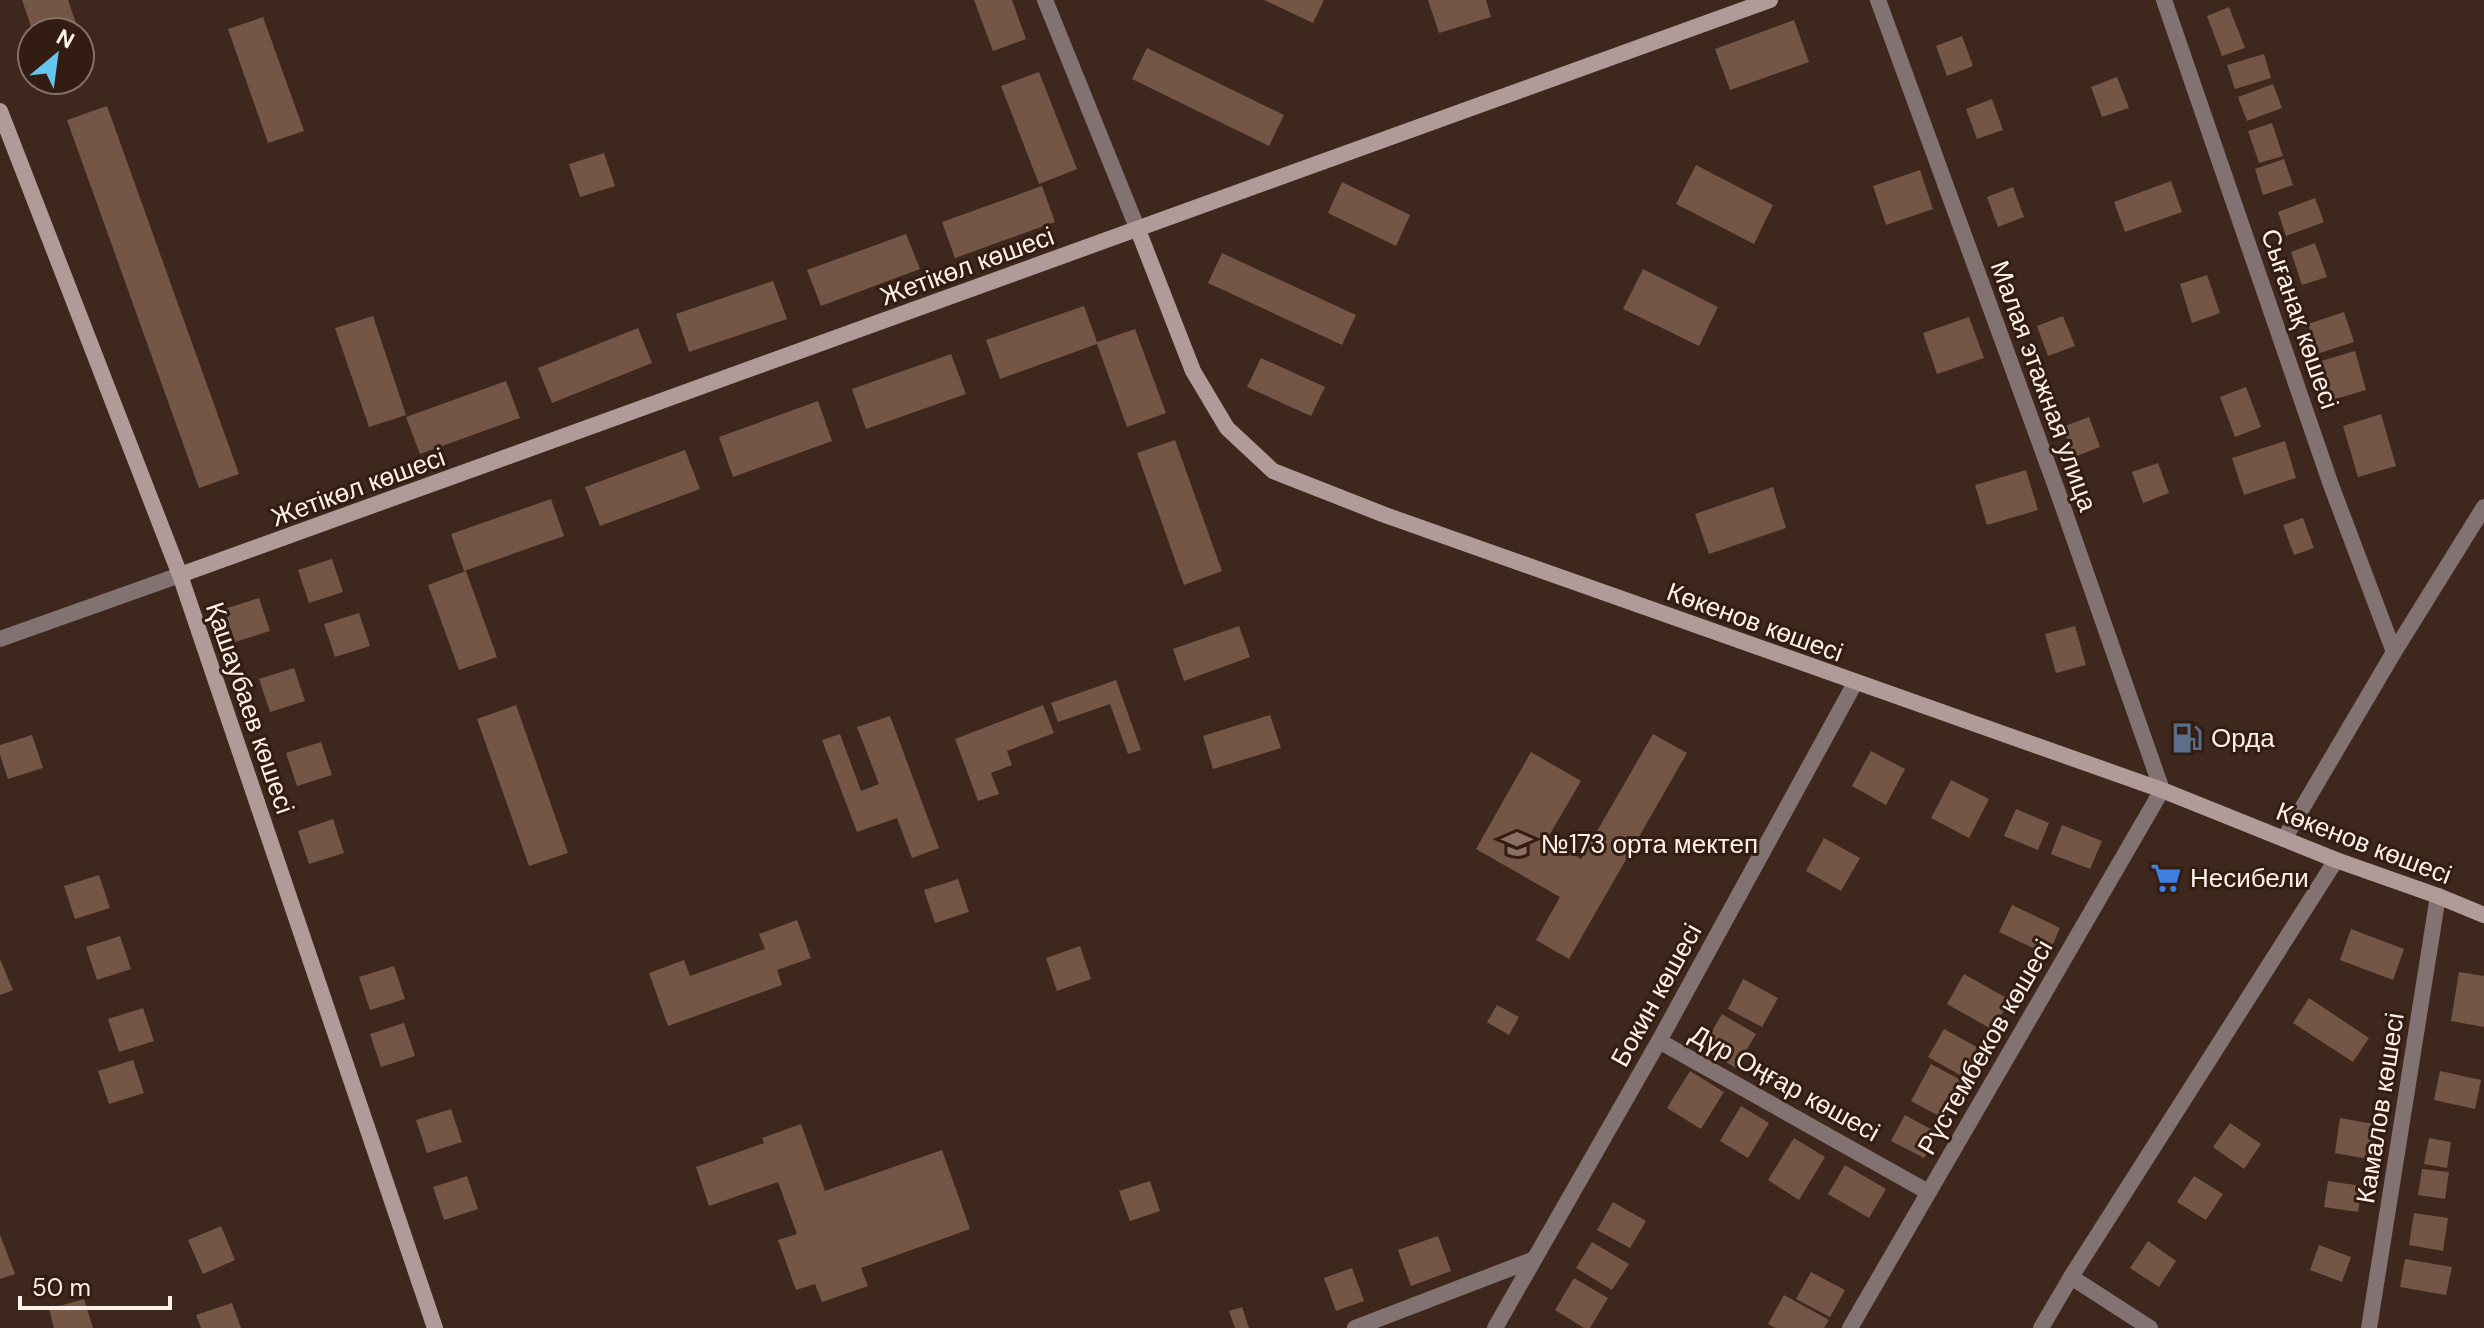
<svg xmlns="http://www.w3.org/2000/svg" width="2484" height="1328" font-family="'DM Sans',sans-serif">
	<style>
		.building { fill: #745647 }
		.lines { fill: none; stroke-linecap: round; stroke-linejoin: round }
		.street { stroke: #827372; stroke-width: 16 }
		.secondary { stroke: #b19b99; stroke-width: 16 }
		.labels { text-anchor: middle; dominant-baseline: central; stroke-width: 6; stroke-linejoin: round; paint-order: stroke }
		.street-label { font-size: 26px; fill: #fef1eb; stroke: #331d12 }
		.poi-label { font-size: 26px; fill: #fef1eb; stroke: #331d12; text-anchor: start }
	</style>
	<rect width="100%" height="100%" fill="#3e271c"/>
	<g class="building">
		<path d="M22,0H68L79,32H33Z"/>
		<path d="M974,0H1012L1026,39L993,51Z"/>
		<path d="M1264,0H1324L1313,23Z"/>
		<path d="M1428,0H1486L1491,17L1439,33Z"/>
		<path d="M2229,7L2245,48L2222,56L2207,16Z"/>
		<path d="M263,17L304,131L268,143L228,29Z"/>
		<path d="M1794,20L1809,62L1730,90L1715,49Z"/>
		<path d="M1962,36L1973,66L1947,76L1936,46Z"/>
		<path d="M1147,48L1284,115L1269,146L1132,79Z"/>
		<path d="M2264,54L2271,78L2235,89L2227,65Z"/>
		<path d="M1039,72L1077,169L1039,184L1001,86Z"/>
		<path d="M2117,77L2129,108L2102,117L2091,87Z"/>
		<path d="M2273,84L2282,108L2247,121L2238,97Z"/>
		<path d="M1992,99L2003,130L1977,139L1966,109Z"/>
		<path d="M107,106L239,474L199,488L67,120Z"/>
		<path d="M2272,123L2283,156L2259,163L2248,131Z"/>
		<path d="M604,153L615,186L580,197L569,164Z"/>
		<path d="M2284,159L2293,185L2263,195L2255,169Z"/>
		<path d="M1696,165L1773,205L1754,244L1676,204Z"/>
		<path d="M1920,170L1933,209L1886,225L1873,186Z"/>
		<path d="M2171,181L2182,212L2125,232L2114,202Z"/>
		<path d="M1342,182L1410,215L1396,246L1328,213Z"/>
		<path d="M1042,186L1055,222L955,258L942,222Z"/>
		<path d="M2013,187L2024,217L1998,227L1987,197Z"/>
		<path d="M2315,198L2324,222L2286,236L2278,212Z"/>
		<path d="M906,234L920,269L821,306L807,270Z"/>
		<path d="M2315,243L2327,277L2302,285L2291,252Z"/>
		<path d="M1222,253L1356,315L1342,345L1208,283Z"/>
		<path d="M1643,269L1718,307L1699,346L1623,309Z"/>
		<path d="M2207,275L2220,313L2192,323L2180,284Z"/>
		<path d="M773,281L787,319L689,352L676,314Z"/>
		<path d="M1084,306L1097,342L1135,329L1166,413L1127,427L1097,344L1000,379L986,340Z"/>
		<path d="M2344,312L2354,342L2317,354L2308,324Z"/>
		<path d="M373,316L406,415L369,427L335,328Z"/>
		<path d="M2063,316L2075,346L2048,356L2037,326Z"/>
		<path d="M1969,317L1984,358L1937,374L1923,333Z"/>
		<path d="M638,328L652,363L552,403L538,368Z"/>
		<path d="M2355,351L2366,390L2332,400L2321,361Z"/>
		<path d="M951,354L966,394L866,429L852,389Z"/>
		<path d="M1261,358L1325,387L1311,416L1247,387Z"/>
		<path d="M506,381L520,418L420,454L406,417Z"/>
		<path d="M2246,387L2261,427L2235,437L2220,397Z"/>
		<path d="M818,401L832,441L733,477L719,437Z"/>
		<path d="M2381,414L2396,466L2358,477L2343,426Z"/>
		<path d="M2089,417L2100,447L2074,457L2062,427Z"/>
		<path d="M1175,440L1222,571L1184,585L1137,453Z"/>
		<path d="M2285,441L2296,478L2244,495L2232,458Z"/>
		<path d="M685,450L700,489L600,526L585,487Z"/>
		<path d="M2158,463L2169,493L2143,503L2132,472Z"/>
		<path d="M2026,470L2038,510L1987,525L1975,485Z"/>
		<path d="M1773,487L1786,528L1709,554L1695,514Z"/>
		<path d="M551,499L564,536L464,571L451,534Z"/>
		<path d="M2303,518L2314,548L2294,555L2283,525Z"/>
		<path d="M332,559L343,592L309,603L298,570Z"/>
		<path d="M466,571L497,657L459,670L428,585Z"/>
		<path d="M259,598L270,631L235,642L224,609Z"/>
		<path d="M359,613L370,646L335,657L324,624Z"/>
		<path d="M1239,626L1250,657L1184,681L1173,649Z"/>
		<path d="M2075,626L2086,665L2056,673L2045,634Z"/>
		<path d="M294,668L305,701L270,712L259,679Z"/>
		<path d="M1116,680L1141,750L1128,754L1110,704L1058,722L1051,703Z"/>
		<path d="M516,705L568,853L529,866L477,719Z"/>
		<path d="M1043,705L1054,733L1007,751L1012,765L991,773L999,794L978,801L955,739Z"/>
		<path d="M1270,715L1281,748L1213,769L1203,736Z"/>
		<path d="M890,716L939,848L912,858L897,818L857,832L822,740L840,734L861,791L879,784L857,727Z"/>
		<path d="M1653,734L1687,753L1569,959L1536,940L1560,897L1476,849L1531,752L1581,781L1547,839L1581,859Z"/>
		<path d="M32,735L43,768L8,779L0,755V745Z"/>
		<path d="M321,742L332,775L297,786L286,753Z"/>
		<path d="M1871,751L1905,769L1886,805L1852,786Z"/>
		<path d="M1951,780L1989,799L1969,838L1931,818Z"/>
		<path d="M2016,809L2049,823L2038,850L2004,836Z"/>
		<path d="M333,819L344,853L309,864L298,831Z"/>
		<path d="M2062,825L2102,841L2090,869L2051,854Z"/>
		<path d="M1824,838L1860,858L1841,891L1806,871Z"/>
		<path d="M99,875L110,908L75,919L64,886Z"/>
		<path d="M958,879L969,912L935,923L924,890Z"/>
		<path d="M2012,905L2060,928L2048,955L1999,932Z"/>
		<path d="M797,920L811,958L777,970L782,985L668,1026L649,973L684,960L690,976L765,949L759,934Z"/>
		<path d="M2351,929L2404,949L2393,980L2340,960Z"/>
		<path d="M120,936L131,969L97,980L86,947Z"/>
		<path d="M1080,946L1091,979L1057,991L1046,958Z"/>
		<path d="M0,959L13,990L0,995Z"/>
		<path d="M394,966L405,999L370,1010L359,977Z"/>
		<path d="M2459,972L2484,976V1027L2451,1021Z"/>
		<path d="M1964,974L2010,1000L1993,1030L1947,1004Z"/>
		<path d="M1743,979L1778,998L1762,1027L1728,1009Z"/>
		<path d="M2309,998L2369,1038L2353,1062L2293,1023Z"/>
		<path d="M1497,1005L1519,1017L1509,1035L1487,1022Z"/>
		<path d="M143,1008L154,1041L119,1052L108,1019Z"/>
		<path d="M1722,1014L1756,1034L1736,1068L1702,1048Z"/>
		<path d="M404,1023L415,1056L381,1067L370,1034Z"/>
		<path d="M1944,1029L1984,1051L1969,1080L1928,1057Z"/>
		<path d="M133,1060L144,1093L109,1104L98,1071Z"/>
		<path d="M1931,1064L1968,1084L1948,1121L1911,1101Z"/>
		<path d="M1690,1071L1724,1092L1701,1129L1667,1108Z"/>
		<path d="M2440,1071L2481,1080L2475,1109L2434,1100Z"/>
		<path d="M1741,1106L1769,1123L1748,1158L1720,1141Z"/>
		<path d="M451,1109L462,1142L427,1153L416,1120Z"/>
		<path d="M1905,1115L1938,1133L1924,1158L1891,1141Z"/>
		<path d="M2340,1118L2374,1124L2368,1159L2335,1153Z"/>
		<path d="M2230,1123L2261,1144L2244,1169L2213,1147Z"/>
		<path d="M801,1124L825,1191L942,1150L970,1229L861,1268L868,1286L822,1302L815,1284L796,1290L778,1240L797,1234L778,1182L709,1206L696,1167L764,1143L762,1138Z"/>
		<path d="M1794,1138L1825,1157L1799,1200L1768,1180Z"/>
		<path d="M2429,1138L2451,1142L2447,1168L2424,1164Z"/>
		<path d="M1845,1165L1886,1189L1869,1218L1828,1194Z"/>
		<path d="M2422,1169L2449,1172L2445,1199L2418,1195Z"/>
		<path d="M467,1176L478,1209L444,1220L433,1187Z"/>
		<path d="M2194,1176L2223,1194L2206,1220L2177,1202Z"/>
		<path d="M1150,1181L1160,1211L1130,1221L1119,1191Z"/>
		<path d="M2328,1181L2362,1186L2358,1212L2324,1207Z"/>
		<path d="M1613,1202L1646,1221L1630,1248L1597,1230Z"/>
		<path d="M2414,1213L2448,1218L2443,1251L2409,1245Z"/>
		<path d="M221,1226L235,1260L203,1274L188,1240Z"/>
		<path d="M0,1235L15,1274L0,1279Z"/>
		<path d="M1438,1236L1451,1271L1411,1286L1398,1250Z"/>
		<path d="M2148,1241L2176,1261L2159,1287L2130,1268Z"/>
		<path d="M1592,1242L1629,1264L1612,1290L1576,1268Z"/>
		<path d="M2319,1245L2351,1257L2342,1282L2310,1270Z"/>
		<path d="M2405,1259L2452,1267L2446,1295L2400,1287Z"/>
		<path d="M1352,1268L1364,1301L1336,1311L1324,1278Z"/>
		<path d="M1811,1272L1845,1290L1830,1317L1796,1299Z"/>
		<path d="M1574,1278L1608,1298L1590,1328H1584L1555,1310Z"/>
		<path d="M1784,1295L1829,1320L1824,1328H1776L1768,1324Z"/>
		<path d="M84,1299L93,1328H54L49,1309Z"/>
		<path d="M232,1303L241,1328H201L196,1315Z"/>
		<path d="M1242,1307L1249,1328H1235L1229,1311Z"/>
	</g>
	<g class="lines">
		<g class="street">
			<path d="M1045,0L1138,230"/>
			<path d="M2164,0L2331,485L2394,652"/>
			<path d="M0,639L180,575"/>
			<path d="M2284,839L2394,652L2484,507"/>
			<path d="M1659,1041L1928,1192"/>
			<path d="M2071,1277L2150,1328"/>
			<path d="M1355,1328L1532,1260"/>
			<path d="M1495,1328L1659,1041L1855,683"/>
			<path d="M1850,1328L2162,790L2057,490L1878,0"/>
			<path d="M2041,1328L2071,1277L2336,860"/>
			<path d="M2369,1328L2438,896"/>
		</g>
		<g class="secondary">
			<path d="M0,111L180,575L435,1328"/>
			<path d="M1138,230L1193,371L1227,428L1273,471L1385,515L2162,790L2336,860L2438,896L2484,915"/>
			<path d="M180,575L1770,0"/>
		</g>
	</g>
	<defs>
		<g id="fuel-bare" transform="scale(2.4)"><path d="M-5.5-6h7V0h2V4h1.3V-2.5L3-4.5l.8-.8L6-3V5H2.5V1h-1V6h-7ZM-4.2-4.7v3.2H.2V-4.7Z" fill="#5c6f8a" stroke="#331d12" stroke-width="2.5" paint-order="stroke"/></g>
		<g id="school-bare" transform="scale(2.4)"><path d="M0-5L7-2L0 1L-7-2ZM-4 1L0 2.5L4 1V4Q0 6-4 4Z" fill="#8d6e63" stroke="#331d12" stroke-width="2.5" paint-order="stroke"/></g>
		<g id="supermarket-bare" transform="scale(2.4)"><path d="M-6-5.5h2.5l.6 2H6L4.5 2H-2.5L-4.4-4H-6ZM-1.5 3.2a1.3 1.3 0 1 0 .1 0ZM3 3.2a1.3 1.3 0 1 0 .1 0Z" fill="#3f7fe0" stroke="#331d12" stroke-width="2.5" paint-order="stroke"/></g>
	</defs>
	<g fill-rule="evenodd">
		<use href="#fuel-bare" x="2187" y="738"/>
		<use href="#school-bare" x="1517" y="844"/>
		<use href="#supermarket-bare" x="2166" y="878"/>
	</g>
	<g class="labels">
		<g class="street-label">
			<text transform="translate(967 266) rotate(-20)">Жетікөл көшесі</text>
			<text transform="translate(2300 319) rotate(71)">Сығанақ көшесі</text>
			<text transform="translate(2044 386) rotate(70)">Малая этажная улица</text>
			<text transform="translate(358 487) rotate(-20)">Жетікөл көшесі</text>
			<text transform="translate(1755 622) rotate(20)">Көкенов көшесі</text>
			<text transform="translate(250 708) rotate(71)">Қашаубаев көшесі</text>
			<text transform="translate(2364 843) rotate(21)">Көкенов көшесі</text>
			<text transform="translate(1656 995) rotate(-61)">Бокин көшесі</text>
			<text transform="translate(1985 1047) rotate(-60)">Рүстембеков көшесі</text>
			<text transform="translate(1785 1083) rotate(29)">Дүр Оңғар көшесі</text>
			<text transform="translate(2380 1108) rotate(-81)">Камалов көшесі</text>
		</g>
		<g class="poi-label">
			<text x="2211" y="738">Орда</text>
			<text x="1541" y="844">№173 орта мектеп</text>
			<text x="2190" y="878">Несибели</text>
		</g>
	</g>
	<g transform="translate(56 56) rotate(29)"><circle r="38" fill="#331d12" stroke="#847269" stroke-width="2"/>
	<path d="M0-6L14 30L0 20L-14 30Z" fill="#64c5ee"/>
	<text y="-12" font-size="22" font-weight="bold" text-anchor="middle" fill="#fef1eb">N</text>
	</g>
	<path d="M20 1296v12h150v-12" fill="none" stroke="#fef1eb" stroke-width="4"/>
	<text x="32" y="1296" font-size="24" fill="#fef1eb" stroke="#331d12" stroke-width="6" paint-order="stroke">50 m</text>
</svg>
